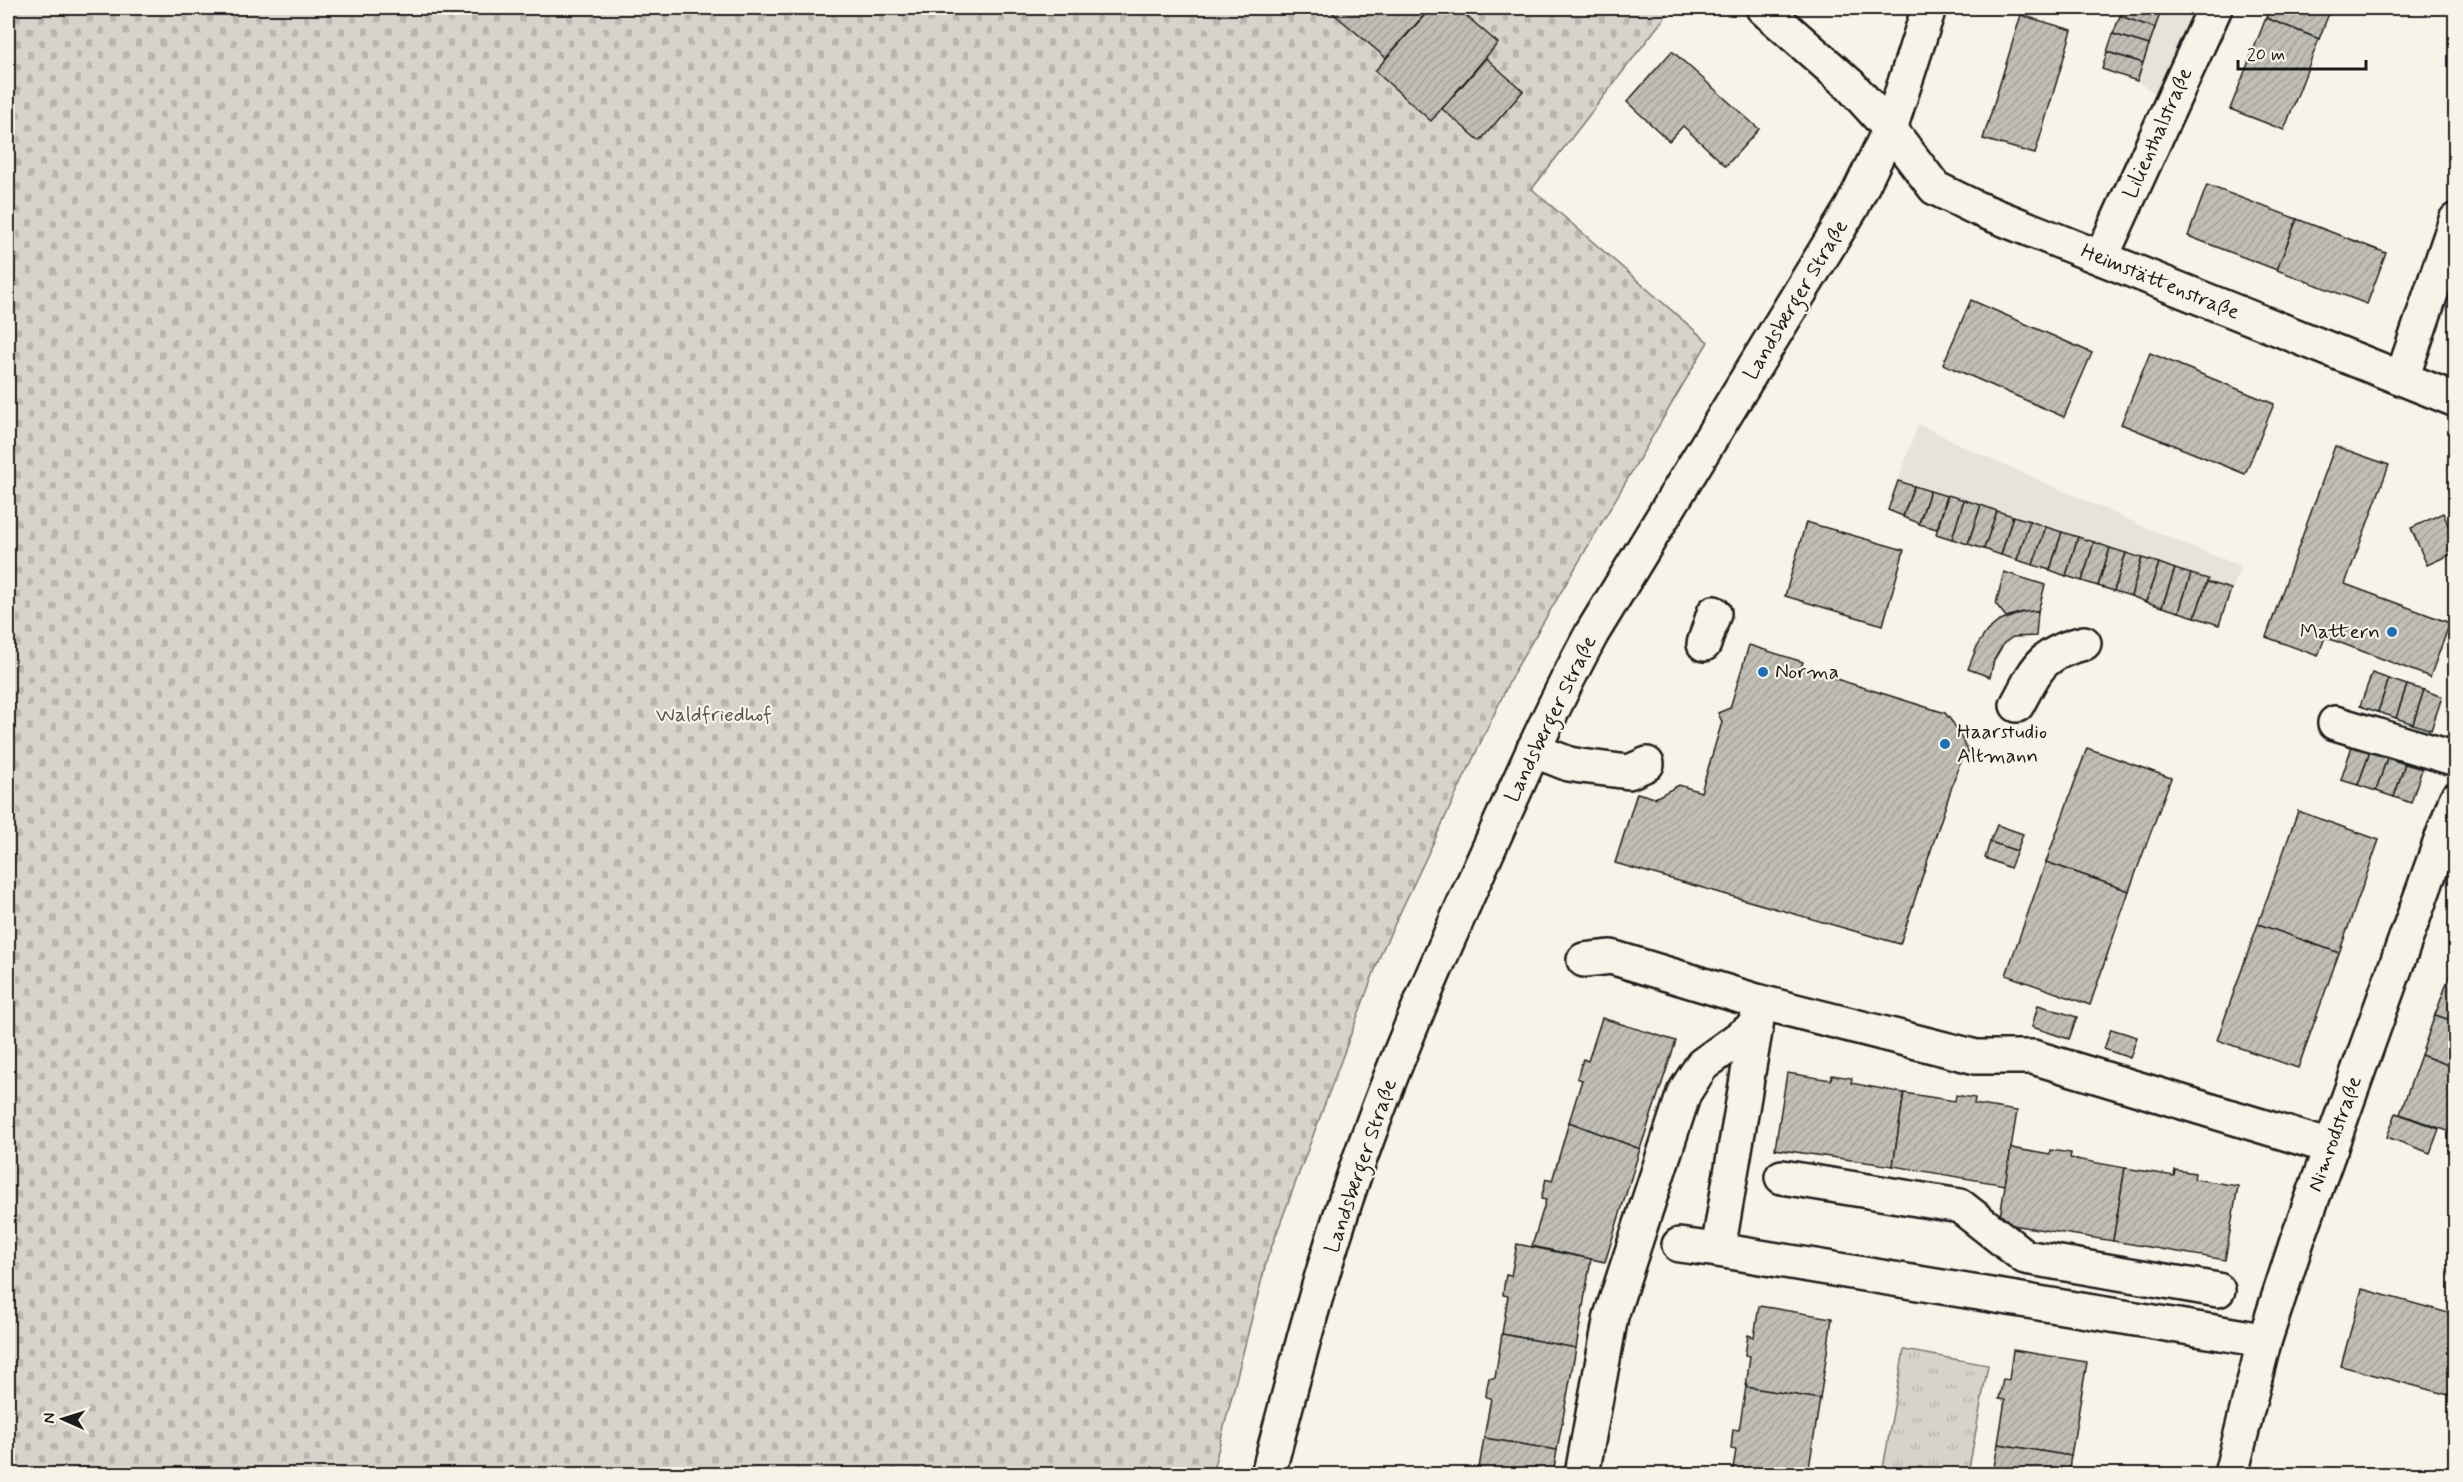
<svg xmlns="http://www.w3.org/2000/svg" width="2463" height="1482" font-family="Mynerve,sans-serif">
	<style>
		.built { fill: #e6e3d9 }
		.grass { fill: url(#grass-tufts); stroke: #7a7874; stroke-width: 1.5 }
		.cemetery { fill: url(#cemetery-stones); stroke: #7a7874; stroke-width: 1.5 }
		.building { fill: url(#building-hatch); stroke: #1c1c1c; stroke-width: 1.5 }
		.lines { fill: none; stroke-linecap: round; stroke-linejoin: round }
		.minor-casing { stroke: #1c1c1c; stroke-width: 38 }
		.minor { stroke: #f7f3e8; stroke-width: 33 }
		.poi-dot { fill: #1f6fb2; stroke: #f7f3e8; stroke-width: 2 }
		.labels { text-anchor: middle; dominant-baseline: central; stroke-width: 4.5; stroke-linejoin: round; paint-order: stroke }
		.street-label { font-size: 21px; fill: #1c1c1c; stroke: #f7f3e8 }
		.poi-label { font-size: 21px; fill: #1c1c1c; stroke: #f7f3e8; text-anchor: start }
		.park-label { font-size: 21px; fill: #545351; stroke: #f7f3e8 }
	</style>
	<defs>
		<pattern id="grass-tufts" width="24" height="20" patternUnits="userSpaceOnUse" patternTransform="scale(1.5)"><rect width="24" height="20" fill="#d7d3cb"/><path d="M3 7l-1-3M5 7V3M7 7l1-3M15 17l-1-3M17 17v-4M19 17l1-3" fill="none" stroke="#b8b5ae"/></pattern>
		<pattern id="cemetery-stones" width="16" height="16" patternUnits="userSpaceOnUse" patternTransform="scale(1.5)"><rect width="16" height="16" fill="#d7d3cb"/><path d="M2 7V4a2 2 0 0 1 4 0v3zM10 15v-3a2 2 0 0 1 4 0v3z" fill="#b8b5ae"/></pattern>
		<pattern id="building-hatch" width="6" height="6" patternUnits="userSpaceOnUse" patternTransform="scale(1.5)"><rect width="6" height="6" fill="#c0beb5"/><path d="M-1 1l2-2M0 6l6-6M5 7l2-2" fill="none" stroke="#a4a39b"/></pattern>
	</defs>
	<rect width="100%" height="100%" fill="#f7f3e8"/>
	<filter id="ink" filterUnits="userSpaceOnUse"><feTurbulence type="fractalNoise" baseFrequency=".0167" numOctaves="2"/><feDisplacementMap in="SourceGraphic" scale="12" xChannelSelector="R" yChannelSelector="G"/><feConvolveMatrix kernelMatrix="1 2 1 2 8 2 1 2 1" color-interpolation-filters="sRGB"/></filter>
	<g filter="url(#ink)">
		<g class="built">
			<path d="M2122,8H2201L2161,98L2137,81L2102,69Z"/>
			<path d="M1918,424L1971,450L2179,542L2241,566L2219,625L1936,534V529L1888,510Z"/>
		</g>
		<path class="grass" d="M1904,1350L1988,1365L1968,1474H1882Z"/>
		<path class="cemetery" d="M8,8H1672L1532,189L1708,342L1514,672L1382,951L1267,1259L1212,1474H8Z"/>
		<g class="building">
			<path d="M1327,8H1418L1425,14L1386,58Z"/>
			<path d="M1431,8H1457L1498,43L1431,121L1375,71Z"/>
			<path d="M2122,8H2154L2161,10L2155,28L2120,16Z"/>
			<path d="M2270,8H2331L2319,39L2266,18Z"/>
			<path d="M2021,15L2072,30L2035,154L1983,139Z"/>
			<path d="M2120,16L2155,28L2149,45L2113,34Z"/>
			<path d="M2266,18L2319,39L2284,130L2230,109Z"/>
			<path d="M2113,34L2149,45L2143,63L2107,52Z"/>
			<path d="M1672,51L1759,129L1726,166L1683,126L1669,141L1627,102Z"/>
			<path d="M2107,52L2143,63L2137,81L2102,69Z"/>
			<path d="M1486,58L1523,91L1480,141L1442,109Z"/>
			<path d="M2207,185L2297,219L2277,270L2188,236Z"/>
			<path d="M2297,219L2386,253L2367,304L2277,270Z"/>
			<path d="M1971,300L2092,353L2064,417L1943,364Z"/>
			<path d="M2150,353L2274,404L2245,474L2121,424Z"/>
			<path d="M2335,446L2389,465L2345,584L2450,623L2430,677L2325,637L2318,656L2266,637Z"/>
			<path d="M1898,481L1914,486L1903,516L1888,510Z"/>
			<path d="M1914,486L1930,491L1919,523L1903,517Z"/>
			<path d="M1930,491L1947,496L1937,529L1919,524Z"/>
			<path d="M1948,495L1964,500L1952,539L1936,534Z"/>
			<path d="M1964,500L1981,505L1968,544L1952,539Z"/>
			<path d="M1981,505L1997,511L1984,549L1968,544Z"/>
			<path d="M1997,511L2013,516L2001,555L1984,549Z"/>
			<path d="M2443,513L2456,543V552L2427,565L2411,528Z"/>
			<path d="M2013,516L2030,521L2017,560L2001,555Z"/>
			<path d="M2030,521L2046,527L2033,565L2017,560Z"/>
			<path d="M1806,522L1904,550L1883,625L1785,596Z"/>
			<path d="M2046,527L2062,532L2050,570L2033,565Z"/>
			<path d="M2062,532L2078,537L2066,576L2050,570Z"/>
			<path d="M2078,537L2094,542L2082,581L2066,576Z"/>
			<path d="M2094,542L2110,548L2098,586L2082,581Z"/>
			<path d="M2110,548L2126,553L2114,591L2098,586Z"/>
			<path d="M2126,553L2142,558L2131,596L2114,591Z"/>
			<path d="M2142,558L2159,563L2146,602L2131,596Z"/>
			<path d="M2159,563L2175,569L2162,607L2146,602Z"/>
			<path d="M2175,569L2191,574L2179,612L2162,607Z"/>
			<path d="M2004,572L2045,585L2038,611L2023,612L2006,617L1996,604Z"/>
			<path d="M2191,574L2208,579L2195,617L2179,612Z"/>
			<path d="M2207,582L2231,589L2219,625L2195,617Z"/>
			<path d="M2038,611L2036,636L2013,637L2004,643L1994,660L1990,677L1968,669L1978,644L1987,631L1998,622L2023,612Z"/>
			<path d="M1749,645L1803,662L1801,668L1945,713L1953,723L1969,752L1962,756L1900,944L1615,863L1637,793L1655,798L1679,785L1701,792L1722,722L1718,713L1730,708Z"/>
			<path d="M2372,673L2389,679L2378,712L2360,706Z"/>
			<path d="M2389,679L2407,685L2396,718L2378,712Z"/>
			<path d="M2407,685L2424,690L2413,724L2396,718Z"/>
			<path d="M2424,690L2442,697L2431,730L2413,724Z"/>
			<path d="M2352,746L2370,752L2358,785L2341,780Z"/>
			<path d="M2087,748L2171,778L2129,891L2046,862Z"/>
			<path d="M2370,752L2387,758L2376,791L2358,785Z"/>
			<path d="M2387,758L2405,764L2394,797L2376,791Z"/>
			<path d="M2405,764L2422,769L2411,803L2394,797Z"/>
			<path d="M2298,811L2379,840L2339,953L2258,924Z"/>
			<path d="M1997,825L2023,834L2017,851L1990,842Z"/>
			<path d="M1990,842L2017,851L2010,868L1985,858Z"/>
			<path d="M2046,862L2129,891L2090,1005L2006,975Z"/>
			<path d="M2258,924L2339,953L2298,1068L2217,1040Z"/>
			<path d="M2456,958V977L2450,975Z"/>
			<path d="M2450,975L2456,977V1022L2435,1015Z"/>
			<path d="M2038,1005L2077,1017L2069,1039L2032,1027Z"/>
			<path d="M2435,1015L2456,1022V1068L2421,1055Z"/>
			<path d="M1602,1018L1676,1041L1640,1149L1569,1122L1582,1080L1577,1078L1583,1059L1588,1061Z"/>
			<path d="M2111,1029L2137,1037L2130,1058L2104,1049Z"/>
			<path d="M2421,1055L2456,1068V1134L2400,1114Z"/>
			<path d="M1787,1073L1831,1080L1832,1075L1852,1078L1851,1083L1904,1093L1893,1166L1775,1149Z"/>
			<path d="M1904,1093L1955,1101L1956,1095L1975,1098L1974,1104L2017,1111L2005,1185L1893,1166Z"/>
			<path d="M2396,1113L2439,1129L2430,1153L2387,1137Z"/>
			<path d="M1569,1122L1640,1149L1605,1262L1532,1246L1546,1200L1541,1199L1546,1179L1552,1181Z"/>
			<path d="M2011,1148L2050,1155L2051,1150L2071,1153L2070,1158L2125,1168L2113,1241L1999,1223Z"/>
			<path d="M2125,1168L2174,1176L2175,1170L2195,1173L2194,1179L2238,1186L2225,1260L2113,1241Z"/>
			<path d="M1517,1244L1591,1259L1576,1348L1502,1334L1508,1296L1503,1295L1504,1286L1506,1275L1511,1276Z"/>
			<path d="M2362,1289L2456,1315V1397L2341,1366Z"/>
			<path d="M1759,1306L1832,1318L1820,1399L1746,1387L1750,1356L1745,1355L1748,1335L1754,1337Z"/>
			<path d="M1502,1334L1576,1348L1557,1450L1484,1438L1491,1398L1486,1397L1487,1387L1489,1378H1495Z"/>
			<path d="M2013,1350L2087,1362L2071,1456L1998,1444L2005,1400L1999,1399L2003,1379L2009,1380Z"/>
			<path d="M1746,1387L1820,1399L1808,1474H1732L1736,1450L1731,1449L1733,1429L1739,1430Z"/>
			<path d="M1484,1438L1557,1450L1553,1474H1478Z"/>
			<path d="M1998,1444L2071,1456L2068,1474H1987V1472L1993,1473Z"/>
		</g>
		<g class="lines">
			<g class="minor-casing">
				<g id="minor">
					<path d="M1763,8L1850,85L1890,129L1935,188L1976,208L2456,400"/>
					<path d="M2101,258L2215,8"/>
					<path d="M2402,378L2456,220"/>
					<path d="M1704,644L1714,613"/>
					<path d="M2017,705C2037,668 2040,654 2084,643"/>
					<path d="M2335,723L2456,759"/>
					<path d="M1533,750L1569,764L1581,766L1629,772L1647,764"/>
					<path d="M1584,960L1611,957L1760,1002"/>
					<path d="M1782,1177L1960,1206L2025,1257L2218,1290"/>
					<path d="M1679,1245L1718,1250"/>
					<path d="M2264,1342L2245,1337L1718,1250L1760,1002L1976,1057H2033L2331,1147"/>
					<path d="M1268,1474C1298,1359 1328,1243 1370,1131C1407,1031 1450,934 1494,837C1525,768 1556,699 1592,633L1852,207L1890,129L1929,8"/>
					<path d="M1582,1474L1611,1316L1684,1093L1702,1065L1756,1026"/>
					<path d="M2231,1474L2264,1342L2297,1241L2456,799"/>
				</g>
			</g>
			<use href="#minor" class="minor"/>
		</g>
	</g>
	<g class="poi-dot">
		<circle cx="2392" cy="632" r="6"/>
		<circle cx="1763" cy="672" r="6"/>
		<circle cx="1945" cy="744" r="6"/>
	</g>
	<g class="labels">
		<g class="street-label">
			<text transform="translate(2158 133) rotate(-66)">Lilienthalstraße</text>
			<text transform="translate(2160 282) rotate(22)">Heimstättenstraße</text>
			<text transform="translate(1796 300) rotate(-59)">Landsberger Straße</text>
			<text transform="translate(1551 719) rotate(-64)">Landsberger Straße</text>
			<text transform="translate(2335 1134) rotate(-70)">Nimrodstraße</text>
			<text transform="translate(1361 1166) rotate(-71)">Landsberger Straße</text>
		</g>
		<g class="poi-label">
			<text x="2380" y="632" text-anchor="end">Mattern</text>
			<text x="1775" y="672">Norma</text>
			<text x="1957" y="732">Haarstudio<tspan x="1957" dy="24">Altmann</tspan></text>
		</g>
		<g class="park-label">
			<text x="714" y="715">Waldfriedhof</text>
		</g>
	</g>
	<rect width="2463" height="1482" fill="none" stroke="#f7f3e8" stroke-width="30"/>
	<rect x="15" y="15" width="2433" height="1452" fill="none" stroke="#1c1c1c" stroke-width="2" filter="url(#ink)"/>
	<g transform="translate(63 1419) rotate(273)" stroke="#f7f3e8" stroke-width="4.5" paint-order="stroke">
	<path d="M0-4.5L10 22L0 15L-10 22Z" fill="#1c1c1c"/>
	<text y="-9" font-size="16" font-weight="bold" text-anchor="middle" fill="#1c1c1c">N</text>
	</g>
	<path d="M2238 60v9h128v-9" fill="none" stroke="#1c1c1c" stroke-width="3"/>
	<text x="2247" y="60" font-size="18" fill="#1c1c1c" stroke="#f7f3e8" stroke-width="4.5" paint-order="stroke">20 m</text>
</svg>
